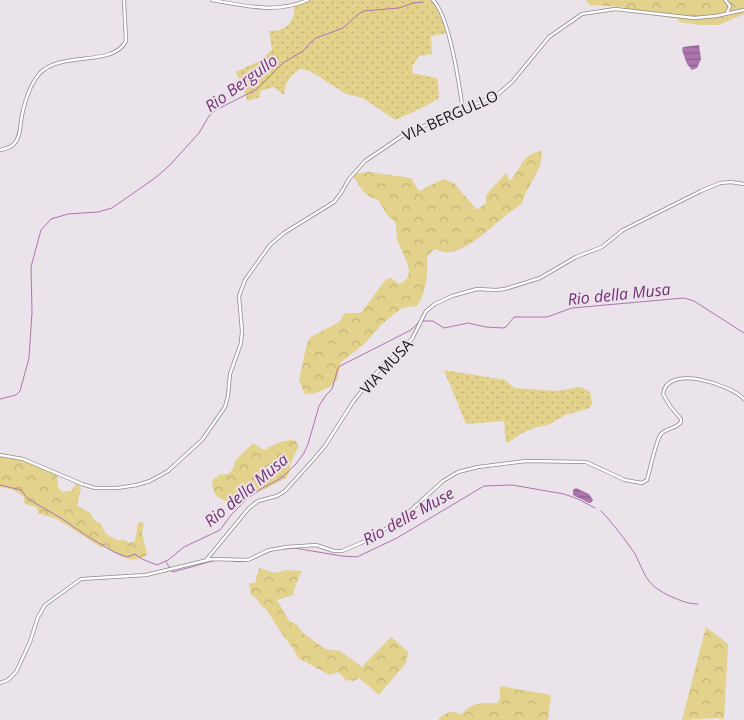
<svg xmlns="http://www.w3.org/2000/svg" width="744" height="720" font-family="'Open Sans',sans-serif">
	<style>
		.grass { fill: url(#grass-dots) }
		.forest { fill: url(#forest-crowns) }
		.water { fill: url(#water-rules) }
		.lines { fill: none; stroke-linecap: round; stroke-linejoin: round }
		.stream { stroke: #ad75ad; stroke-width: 1 }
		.minor-casing { stroke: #90898f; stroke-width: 4 }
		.minor { stroke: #fff; stroke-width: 2.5 }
		.labels { text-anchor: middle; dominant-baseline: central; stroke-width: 4; stroke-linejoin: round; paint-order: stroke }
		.street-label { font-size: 15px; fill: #161416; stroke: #eae3ea }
		.water-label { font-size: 16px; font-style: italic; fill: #753076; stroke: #eae3ea }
	</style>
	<defs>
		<pattern id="grass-dots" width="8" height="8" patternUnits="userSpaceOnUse" patternTransform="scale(1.25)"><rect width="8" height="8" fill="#e2d28b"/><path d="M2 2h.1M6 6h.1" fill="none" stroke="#c1b377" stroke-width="1.8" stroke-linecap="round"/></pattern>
		<pattern id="forest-crowns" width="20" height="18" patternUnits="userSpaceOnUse" patternTransform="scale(1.25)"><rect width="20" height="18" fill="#e2d28b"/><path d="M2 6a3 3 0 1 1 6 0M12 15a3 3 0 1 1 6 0" fill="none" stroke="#c1b377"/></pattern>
		<pattern id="water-rules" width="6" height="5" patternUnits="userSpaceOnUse" patternTransform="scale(1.25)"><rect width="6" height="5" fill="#ad75ad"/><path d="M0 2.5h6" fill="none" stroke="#8c5f8c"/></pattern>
	</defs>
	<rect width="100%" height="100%" fill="#eae3ea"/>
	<g class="grass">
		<path d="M309,0H430L436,4L448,33L431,36L432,54L419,56L413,65L412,73L437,78L439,98L424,107L395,120L363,98L346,94L310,71L300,69C289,76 285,83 284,95L274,87L260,91V97L248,101L236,72L259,61L272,50L269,31C286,31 295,23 294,6Z"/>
		<path d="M444,370L505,380L515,388L555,391L581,387L590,392L592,403L590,408L565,415L548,425L537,427L522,433L509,442L506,443L504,421L466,424Z"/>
	</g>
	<g class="forest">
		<path d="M586,0H744V14L719,25H700L679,22L678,19L627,11L624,7L590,5Z"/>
		<path d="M541,151C546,166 525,188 522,204C502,215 473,249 450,252C445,253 440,251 435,249L427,256C428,272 427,292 417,306L402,308L383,323L363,345L340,363C339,368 339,374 337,379C334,387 314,395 305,394L299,380L307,343L311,337L339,322L345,313H361L386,279L391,278L399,284C421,275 400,253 397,238C396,233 397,228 395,222L388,216L378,200L370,197L363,191L352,174L369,172L411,178L419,191L443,179L454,183L477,210L486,203V195L506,173L510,181C524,166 519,156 541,151Z"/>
		<path d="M291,440L296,441L298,447L290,465L289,473L286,478L263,490L236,497L229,503L216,496L212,486L213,480L219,475L228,474L233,469L235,461L253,443L264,450L280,442Z"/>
		<path d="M0,456L16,458L57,474L58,487L62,492L71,491L76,484L79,485L81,489L77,505L90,513L95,521L101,524L106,534L117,540H125L129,543L135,541L138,523L141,522L144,524L142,533L147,555C131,566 117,554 104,545L102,548L57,519L38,513L37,508C33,505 29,507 24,503V497L14,490L0,487Z"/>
		<path d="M259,568L275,573L286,570L302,571L296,584L293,595L277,600L289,621L297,625L303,633L325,649L340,651L362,667L391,637L408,652L406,663L379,695L359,678L353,681L346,680L338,672L330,675L298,658L294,650L280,631L266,609L261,605L256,598L251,595L249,583H255Z"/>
		<path d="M706,627L728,644L724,719L715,718L682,720Z"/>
		<path d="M500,686L551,695L548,720H438C444,713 453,709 461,715C474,701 478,704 497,703L500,699Z"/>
	</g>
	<g class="water">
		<path d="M699,45L701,59L697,68L692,70L687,64L682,50L683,47Z"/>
		<path d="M576,488L589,494L593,500L592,502L589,503L573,495V490Z"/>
	</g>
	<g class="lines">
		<g class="stream">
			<path d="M0,399L16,395L20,391L29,358L32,312L31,267L41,230L51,219L68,214L98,212L112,208L155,178L169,166L199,133L209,116L216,110L257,89L283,63L303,51L311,42L316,38L343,28L356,16L363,11L399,8L413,3L422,2"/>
			<path d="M0,485L21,490L28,499L61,518L87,536L114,552L127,557L135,554L142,559L157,565L168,560L184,547L220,530L231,515L248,498L264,487L280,479L295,465L304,453L308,444L319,406L326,395L332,389L338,368L340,366L411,330L420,321H433L444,328L468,323L486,327L503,328L506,327L514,317H547L572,308L684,298L694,301L744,333"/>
			<path d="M601,511C610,520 628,543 635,554C647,578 646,585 672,597C682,601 688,604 698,604"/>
			<path d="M284,549L294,548L342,556L357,557L397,538L484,486L512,485L564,494L578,499L595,508"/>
			<path d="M232,561C248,564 257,557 271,551"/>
			<path d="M166,562L170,568"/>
			<path d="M170,570L173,572L216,560"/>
		</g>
		<g class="minor-casing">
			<g id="minor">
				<path d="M212,0C246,6 275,14 308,0"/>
				<path d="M433,0C450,18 459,84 463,110"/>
				<path d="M725,0L730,6L727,13"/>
				<path d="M0,150C5,149 10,148 14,144C21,137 20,124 22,115C25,101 30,84 40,73C61,51 113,67 126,41L124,0"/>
				<path d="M0,455L23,459L82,484L95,488H117L137,485L150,481L168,471L202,440L225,407L228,396L230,374L241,343L242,331L239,296L245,280L270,245L284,233L334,202L341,193L349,179L365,161L405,134L497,95L512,82L549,37L582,14L615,9L694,18L716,16L744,10"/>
				<path d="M207,559L249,508L258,501L277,496L285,491L313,460L325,446L353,402L376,373L412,339L426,311L435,304L452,296L477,289L496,290L505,289L540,278L576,257L602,247L623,230L701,191L720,183L731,182L744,184"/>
				<path d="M0,683L8,680L16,672L30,642L38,617L45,605L81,579L146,575L212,559L248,560L269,550L287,547L316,545L334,551H342L368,540L384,530L410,511L443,481L458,472L478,467L526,461L586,462L625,480L642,483L647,480C650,470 656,440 661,434C667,428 676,429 681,422V419L670,406L663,394C667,363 731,385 744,399"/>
			</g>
		</g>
		<use href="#minor" class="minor"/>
	</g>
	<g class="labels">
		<g class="street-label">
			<text transform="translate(450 115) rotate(-24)">VIA BERGULLO</text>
			<text transform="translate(386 366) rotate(-47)">VIA MUSA</text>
		</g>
		<g class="water-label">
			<text transform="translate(241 83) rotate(-36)">Rio Bergullo</text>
			<text transform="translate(619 294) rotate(-6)">Rio della Musa</text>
			<text transform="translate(246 490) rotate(-40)">Rio della Musa</text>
			<text transform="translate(408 516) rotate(-29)">Rio delle Muse</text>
		</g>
	</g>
</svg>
